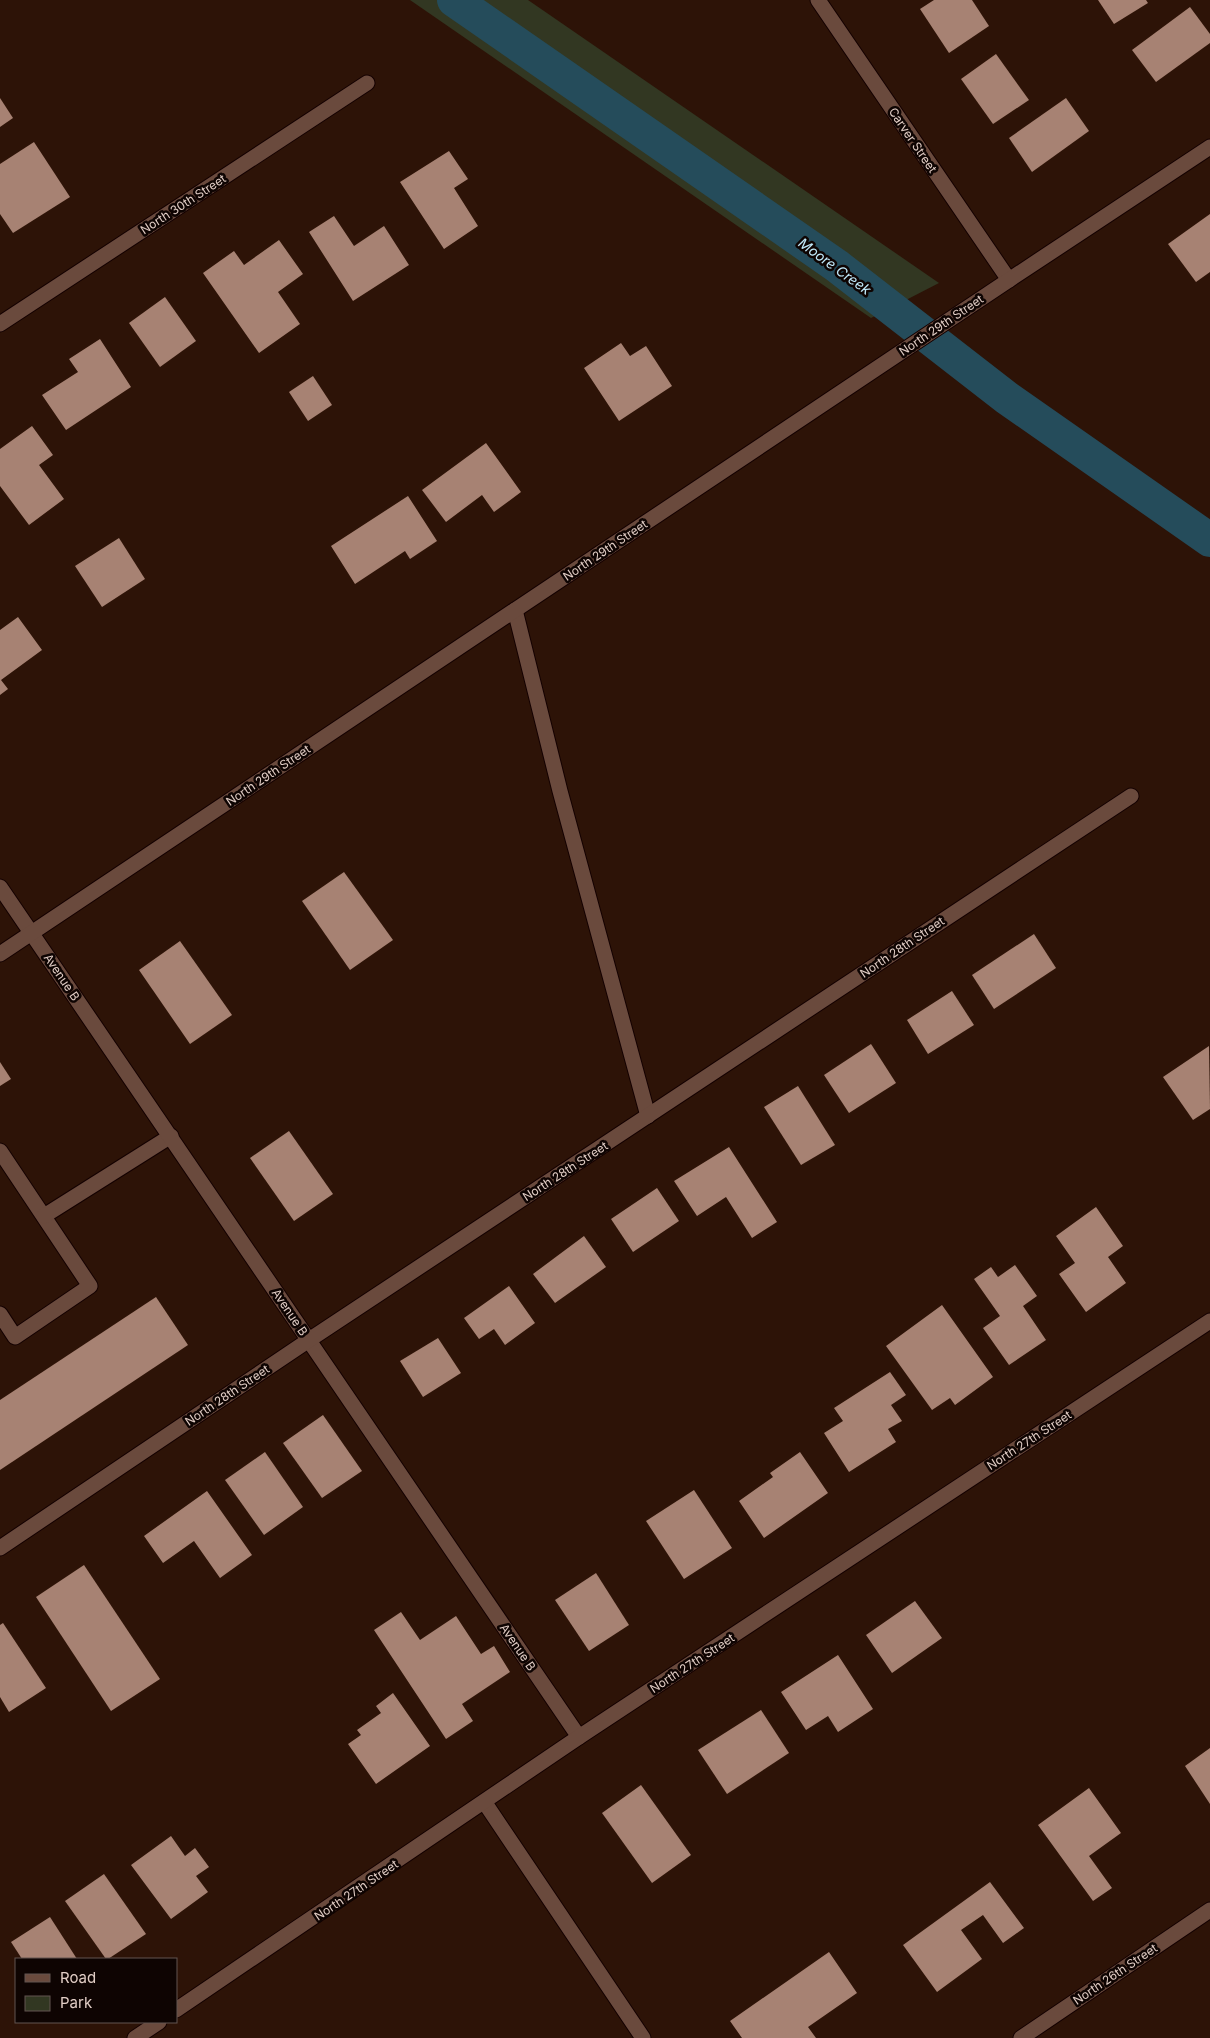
<svg xmlns="http://www.w3.org/2000/svg" width="1210" height="2038" font-family="Inter,sans-serif">
	<style>
		.green { fill: #323722 }
		.lines { fill: none; stroke-linecap: round; stroke-linejoin: round }
		.canal { stroke: #254c5b; stroke-width: 34 }
		.building { fill: #a78273 }
		.service-casing { stroke: #140100; stroke-width: 17 }
		.minor-casing { stroke: #140100; stroke-width: 17 }
		.tertiary-casing { stroke: #140100; stroke-width: 17 }
		.service { stroke: #6a4a3d; stroke-width: 15 }
		.minor { stroke: #6a4a3d; stroke-width: 15 }
		.tertiary { stroke: #6a4a3d; stroke-width: 15 }
		.labels { text-anchor: middle; dominant-baseline: central; stroke-width: 5; stroke-linejoin: round; paint-order: stroke }
		.street-label { font-size: 12px; fill: #e1cdc5; stroke: #0e0402 }
		.water-label { font-size: 14px; font-style: italic; fill: #c0e9fa; stroke: #0e0402 }
	</style>
	<rect width="100%" height="100%" fill="#2d1307"/>
	<path class="green" d="M410,0H528L939,283L871,318Z"/>
	<g class="lines">
		<path class="canal" d="M454,0L837,266L1007,398L1210,540"/>
	</g>
	<g class="building">
		<path d="M934,0H972L989,26L949,53L920,9Z"/>
		<path d="M1098,0H1146L1148,3L1114,24Z"/>
		<path d="M1190,7L1210,34V43L1156,82L1132,50Z"/>
		<path d="M996,54L1029,100L993,124L961,79Z"/>
		<path d="M0,98L13,118L0,127Z"/>
		<path d="M1066,98L1089,131L1032,172L1009,138Z"/>
		<path d="M34,142L70,197L13,233L0,214V164Z"/>
		<path d="M449,151L468,179L454,188L478,226L444,249L400,182Z"/>
		<path d="M1210,214V272L1196,282L1168,244Z"/>
		<path d="M334,216L354,246L384,226L409,265L353,301L309,232Z"/>
		<path d="M279,240L303,274L278,292L300,324L259,353L203,273L234,251L244,265Z"/>
		<path d="M165,297L196,341L160,367L129,323Z"/>
		<path d="M100,339L131,387L66,430L42,395L78,372L69,359Z"/>
		<path d="M621,343L630,356L646,346L672,386L619,421L584,368Z"/>
		<path d="M313,376L332,405L308,421L289,392Z"/>
		<path d="M32,426L53,455L39,465L64,499L29,525L0,486V449Z"/>
		<path d="M486,443L521,492L494,512L482,495L446,522L422,490Z"/>
		<path d="M408,496L437,541L410,559L405,551L355,584L331,546Z"/>
		<path d="M119,538L145,579L102,607L75,566Z"/>
		<path d="M18,617L42,650L1,680L8,689L0,695V630Z"/>
		<path d="M344,872L393,940L350,970L302,901Z"/>
		<path d="M1034,934L1056,968L994,1009L972,975Z"/>
		<path d="M180,941L232,1015L190,1044L139,970Z"/>
		<path d="M952,991L974,1025L928,1054L907,1020Z"/>
		<path d="M871,1044L896,1083L849,1113L824,1075Z"/>
		<path d="M1209,1046L1210,1109L1193,1120L1163,1077Z"/>
		<path d="M0,1062L11,1079L0,1086Z"/>
		<path d="M798,1086L835,1145L801,1165L764,1107Z"/>
		<path d="M289,1131L333,1194L294,1221L250,1158Z"/>
		<path d="M729,1147L777,1222L752,1238L726,1197L697,1216L674,1181Z"/>
		<path d="M657,1188L679,1221L633,1252L611,1219Z"/>
		<path d="M1096,1207L1123,1246L1108,1257L1126,1283L1086,1312L1059,1274L1075,1263L1056,1236Z"/>
		<path d="M584,1236L606,1267L555,1303L533,1274Z"/>
		<path d="M1015,1265L1037,1296L1023,1306L1046,1340L1009,1365L983,1328L1000,1316L974,1279L991,1267L998,1277Z"/>
		<path d="M509,1286L535,1323L505,1345L494,1329L479,1339L464,1318Z"/>
		<path d="M156,1297L188,1345L0,1470V1400Z"/>
		<path d="M942,1305L993,1377L955,1405L950,1398L932,1410L886,1346Z"/>
		<path d="M438,1338L461,1373L423,1397L400,1361Z"/>
		<path d="M890,1372L906,1395L891,1405L902,1421L888,1429L896,1442L849,1472L824,1433L843,1421L834,1408Z"/>
		<path d="M323,1415L362,1471L322,1498L283,1443Z"/>
		<path d="M265,1452L303,1507L264,1535L225,1480Z"/>
		<path d="M800,1452L828,1493L764,1538L739,1501L773,1477L770,1473Z"/>
		<path d="M694,1490L732,1548L684,1579L646,1521Z"/>
		<path d="M207,1491L252,1555L220,1578L194,1541L163,1563L144,1536Z"/>
		<path d="M84,1565L160,1679L111,1711L36,1597Z"/>
		<path d="M596,1573L629,1625L589,1651L555,1600Z"/>
		<path d="M915,1601L942,1638L892,1673L866,1635Z"/>
		<path d="M401,1612L420,1640L456,1616L481,1654L494,1646L510,1672L462,1704L473,1721L446,1739L374,1630Z"/>
		<path d="M3,1623L46,1688L9,1712L0,1697V1625Z"/>
		<path d="M838,1655L873,1709L838,1732L828,1716L806,1730L781,1692Z"/>
		<path d="M393,1693L430,1746L376,1784L348,1744L361,1735L357,1730L381,1713L376,1706Z"/>
		<path d="M761,1710L789,1753L727,1794L698,1750Z"/>
		<path d="M1210,1748V1804L1185,1766Z"/>
		<path d="M641,1785L691,1855L652,1883L602,1813Z"/>
		<path d="M1089,1788L1121,1833L1089,1856L1112,1888L1093,1901L1038,1825Z"/>
		<path d="M171,1836L185,1856L195,1848L209,1867L196,1876L208,1892L171,1919L131,1865Z"/>
		<path d="M104,1874L146,1934L108,1959H106L65,1901Z"/>
		<path d="M990,1882L1024,1928L1003,1943L983,1915L961,1930L982,1959L937,1992L903,1945Z"/>
		<path d="M50,1917L77,1959H22L11,1942Z"/>
		<path d="M829,1952L857,1993L808,2027L816,2038H742L730,2021Z"/>
	</g>
	<g class="lines">
		<g class="service-casing">
			<g id="service">
				<path d="M515,610L560,791L648,1116"/>
				<path d="M0,1151L90,1286L15,1337L0,1314"/>
				<path d="M44,1216L171,1136"/>
			</g>
		</g>
		<g class="minor-casing">
			<g id="minor">
				<path d="M818,0L1009,280"/>
				<path d="M0,324L367,83"/>
				<path d="M0,887L579,1737"/>
				<path d="M0,1548L309,1340L1131,796"/>
				<path d="M485,1803L643,2038"/>
				<path d="M176,2010L579,1737L1210,1321"/>
				<path d="M135,2038L159,2022"/>
				<path d="M1021,2038L1210,1910"/>
			</g>
		</g>
		<g class="tertiary-casing">
			<path id="tertiary" d="M0,954L1009,280L1210,147"/>
		</g>
		<use href="#service" class="service"/>
		<use href="#minor" class="minor"/>
		<use href="#tertiary" class="tertiary"/>
	</g>
	<g class="labels">
		<g class="street-label">
			<text transform="translate(913 140) rotate(56)">Carver Street</text>
			<text transform="translate(183 204) rotate(-33)">North 30th Street</text>
			<text transform="translate(941 325) rotate(-34)">North 29th Street</text>
			<text transform="translate(605 550) rotate(-34)">North 29th Street</text>
			<text transform="translate(268 775) rotate(-34)">North 29th Street</text>
			<text transform="translate(902 947) rotate(-34)">North 28th Street</text>
			<text transform="translate(62 977) rotate(56)">Avenue B</text>
			<text transform="translate(565 1171) rotate(-33)">North 28th Street</text>
			<text transform="translate(290 1312) rotate(56)">Avenue B</text>
			<text transform="translate(227 1395) rotate(-34)">North 28th Street</text>
			<text transform="translate(1029 1440) rotate(-33)">North 27th Street</text>
			<text transform="translate(518 1647) rotate(56)">Avenue B</text>
			<text transform="translate(692 1663) rotate(-33)">North 27th Street</text>
			<text transform="translate(356 1890) rotate(-34)">North 27th Street</text>
			<text transform="translate(1115 1974) rotate(-34)">North 26th Street</text>
		</g>
		<g class="water-label">
			<text transform="translate(835 266) rotate(36)">Moore Creek</text>
		</g>
	</g>
	<rect x="15" y="1958" width="162" height="65" fill="#0e0402" stroke="#625450"/>
	<rect x="25" y="1974" width="25" height="8" fill="#6a4a3d" stroke="#625450"/>
	<text x="60" y="1983" font-size="15" fill="#e1cdc5">Road</text>
	<rect x="25" y="1996" width="25" height="15" fill="#323722" stroke="#625450"/>
	<text x="60" y="2008" font-size="15" fill="#e1cdc5">Park</text>
</svg>
